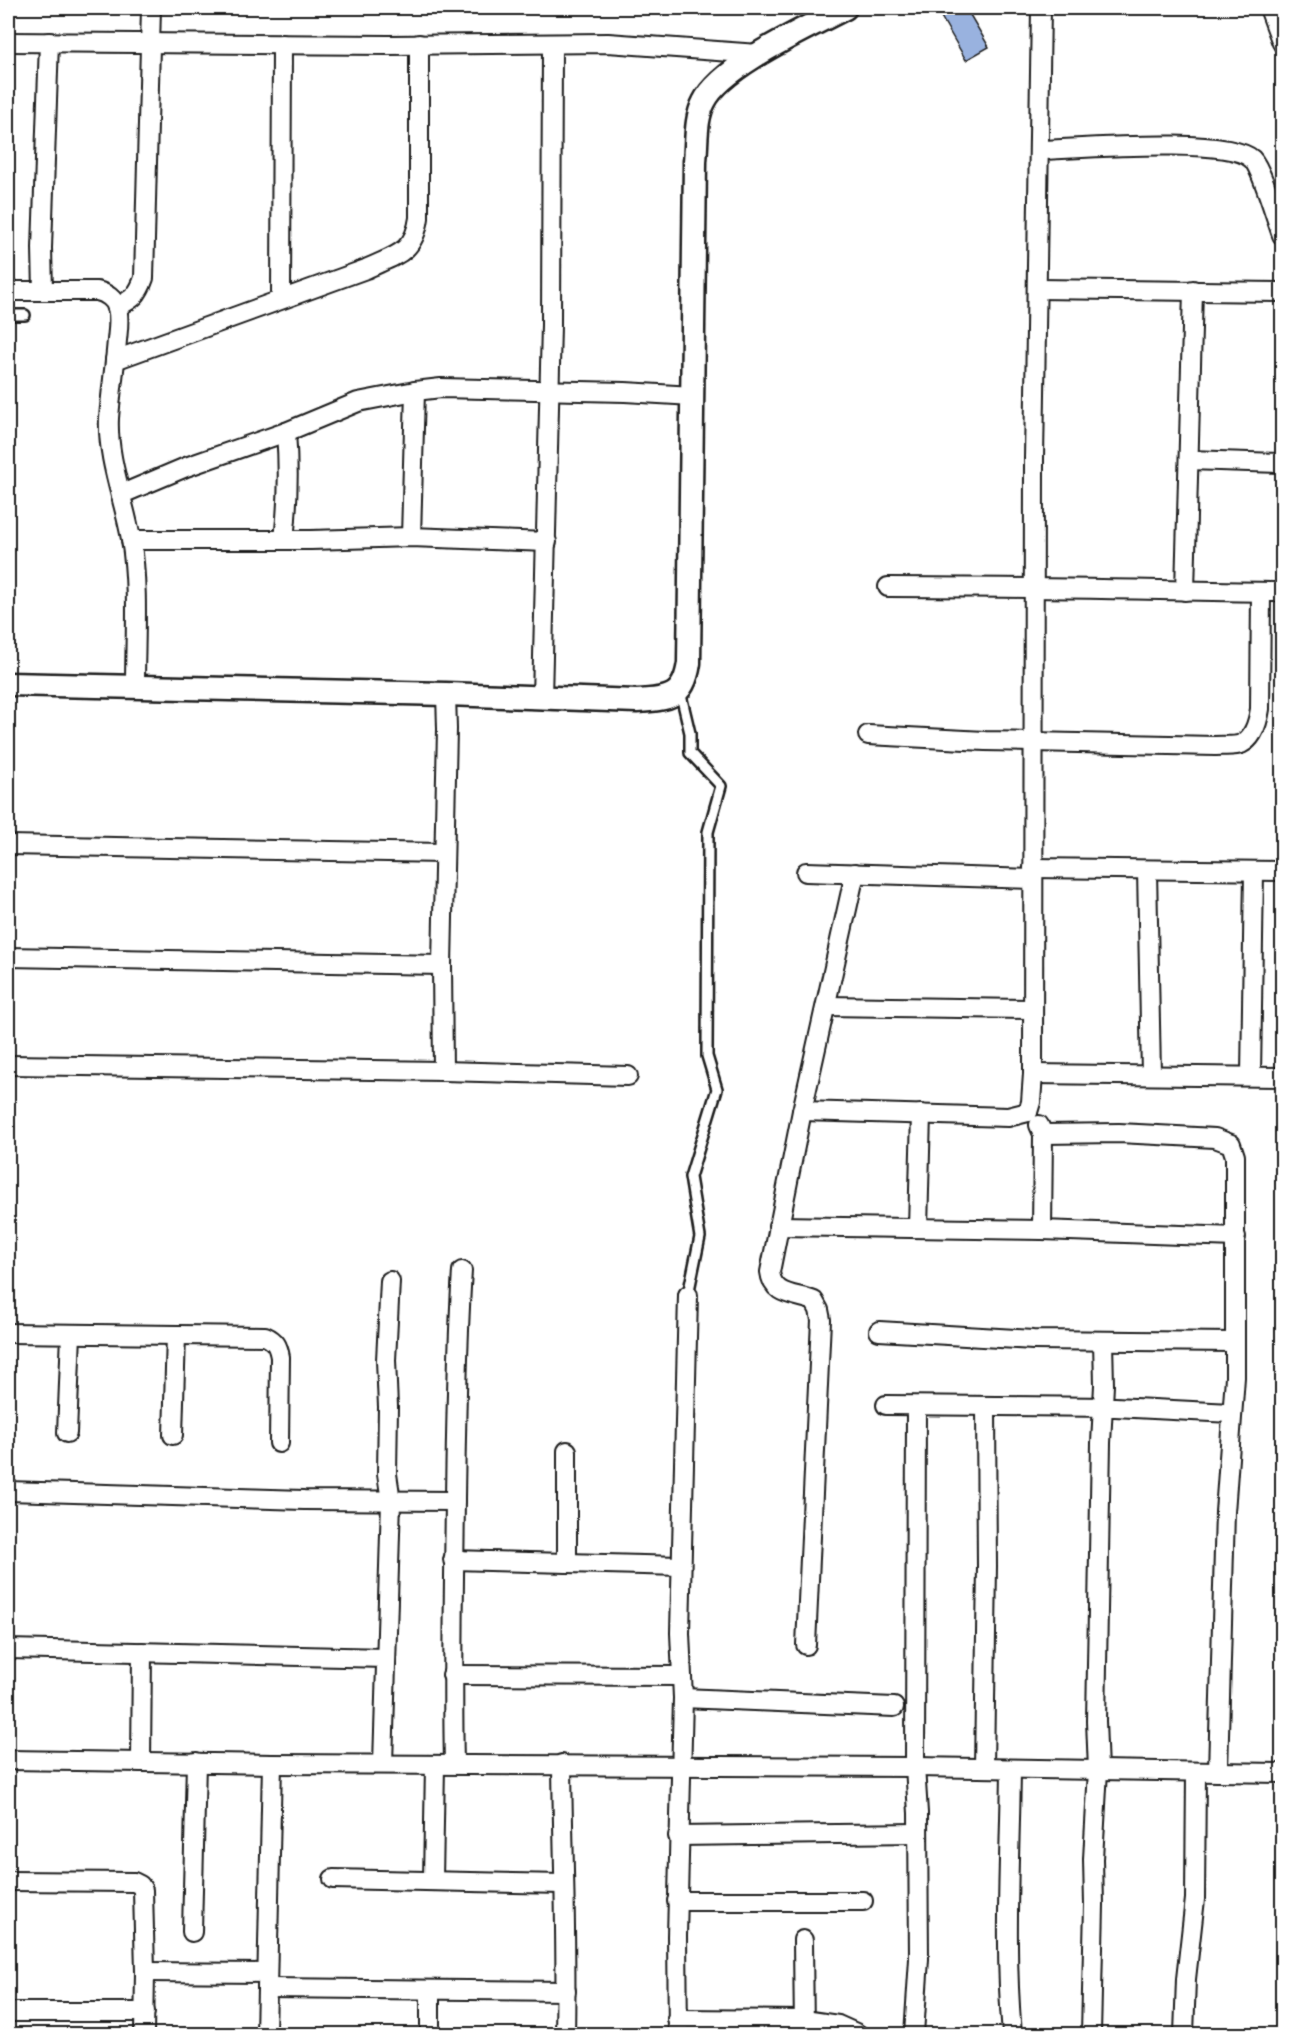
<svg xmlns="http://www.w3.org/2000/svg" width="1290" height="2042" font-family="Delius,sans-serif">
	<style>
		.building { fill: #99b2df; stroke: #1c1c1c; stroke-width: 1.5 }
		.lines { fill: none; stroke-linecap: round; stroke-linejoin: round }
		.service-casing { stroke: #1c1c1c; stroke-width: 14 }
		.minor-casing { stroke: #1c1c1c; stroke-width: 22 }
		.tertiary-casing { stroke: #1c1c1c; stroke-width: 27 }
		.service { stroke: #fff; stroke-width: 9 }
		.minor { stroke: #fff; stroke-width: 18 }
		.tertiary { stroke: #fff; stroke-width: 22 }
	</style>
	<rect width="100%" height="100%" fill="#fff"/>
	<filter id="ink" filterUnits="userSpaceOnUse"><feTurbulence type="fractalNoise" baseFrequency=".0167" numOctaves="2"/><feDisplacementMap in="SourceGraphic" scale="12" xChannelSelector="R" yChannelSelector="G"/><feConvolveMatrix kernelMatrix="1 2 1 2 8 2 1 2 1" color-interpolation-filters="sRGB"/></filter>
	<g filter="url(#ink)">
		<path class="building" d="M936,8H966L989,47L966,60Z"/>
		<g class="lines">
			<g class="service-casing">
				<g id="service">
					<path d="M8,315H25"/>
					<path d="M680,691L690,733V753L721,786L708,832L707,1056L717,1089L690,1177L700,1237L688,1295"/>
				</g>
			</g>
			<g class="minor-casing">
				<g id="minor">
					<path d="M1269,8L1282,43"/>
					<path d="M8,42L389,45L608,43L758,54"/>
					<path d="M1039,150C1077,149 1228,136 1252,159C1262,169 1276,219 1282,235"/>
					<path d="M1037,289L1282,292"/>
					<path d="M8,291H97C106,293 115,299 117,308C120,318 118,330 117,340C115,366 111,392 109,418C107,459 124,499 131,539C139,587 135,638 135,686"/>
					<path d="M43,291L42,248L49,42"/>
					<path d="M281,299L282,44"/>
					<path d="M117,307C133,299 138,295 144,278L151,8"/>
					<path d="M115,360L366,269C396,255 414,253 419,218V44"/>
					<path d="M1189,460L1282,463"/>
					<path d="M122,494L186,467L286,432L358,402L415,391L441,388L625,392L693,396"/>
					<path d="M411,537L415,391"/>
					<path d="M131,540H311L411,537L547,542"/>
					<path d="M284,540C288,504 289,468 286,432"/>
					<path d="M888,587C1020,587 1151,590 1282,592"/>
					<path d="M1185,591L1193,290"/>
					<path d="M542,698L551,325L552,44"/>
					<path d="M868,735L985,741L1215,746C1222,745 1234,747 1241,744C1254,738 1258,722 1260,709L1261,592"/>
					<path d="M8,845L444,853"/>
					<path d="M1033,868L1282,871"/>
					<path d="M1147,870L1151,1074"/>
					<path d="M806,872L1033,879"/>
					<path d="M8,957L442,965"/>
					<path d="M826,1006L1033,1009"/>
					<path d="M8,1065L443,1071L628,1076"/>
					<path d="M443,1071L442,965L447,729L446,694"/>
					<path d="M1033,1074L1282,1077"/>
					<path d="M1251,1076L1254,871"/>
					<path d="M802,1111L1008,1117L1028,1112"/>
					<path d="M1028,1112L1031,1102L1033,1074L1034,459L1041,8"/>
					<path d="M1043,1134L1119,1133L1215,1138L1231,1144L1235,1156V1377L1225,1512L1218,1772"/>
					<path d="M778,1226L1042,1230L1043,1134L1039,1125"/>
					<path d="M918,1228L921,1114"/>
					<path d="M1042,1230L1236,1237"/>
					<path d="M879,1331L1033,1340L1234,1342"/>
					<path d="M8,1333L265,1336C276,1341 278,1346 280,1357L279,1443"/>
					<path d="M886,1405L1115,1407L1231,1413"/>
					<path d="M67,1433L71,1334"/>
					<path d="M173,1435L176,1335"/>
					<path d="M567,1451V1563"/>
					<path d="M8,1491L304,1500L455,1501"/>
					<path d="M453,1560L681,1566"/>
					<path d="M806,1645L821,1320L819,1310L814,1301C795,1293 773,1297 770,1272L802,1111L855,873"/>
					<path d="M8,1649L386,1658"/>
					<path d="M452,1675L680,1676"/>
					<path d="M683,1698L894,1707"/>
					<path d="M8,1760L272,1764L915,1767L1282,1773"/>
					<path d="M141,1762L142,1652"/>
					<path d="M383,1764L391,1501L387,1474L388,1407L386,1360L390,1281"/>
					<path d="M454,1764C452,1676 454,1588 455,1499C456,1423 457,1347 462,1271"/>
					<path d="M562,1764C563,1855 567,1945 565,2034"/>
					<path d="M984,1768L987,1566L986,1406"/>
					<path d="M1011,1769C1010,1857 1004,1946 1012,2034"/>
					<path d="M678,1836L918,1833"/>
					<path d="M333,1879L563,1884"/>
					<path d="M433,1880L435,1765"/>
					<path d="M8,1881L134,1882L140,1885L143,1890L145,1972L144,2034"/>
					<path d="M677,1901H863"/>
					<path d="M192,1932L196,1762"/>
					<path d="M803,1940L804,2034"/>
					<path d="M145,1972L267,1973"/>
					<path d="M267,1988L566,1991"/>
					<path d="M8,2012H145"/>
					<path d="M677,2019L804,2020L838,2025L858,2034"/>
					<path d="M266,2034L272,1764"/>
					<path d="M430,2034V1991"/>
					<path d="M678,2034L677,1936L683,1698L680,1633L688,1295"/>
					<path d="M914,2034L919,1959L918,1813L915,1767L916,1406"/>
					<path d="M1091,2034L1094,1905L1093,1859L1098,1770L1096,1721L1101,1443L1104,1385L1103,1341"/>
					<path d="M1184,2034L1186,1979L1195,1899L1196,1772"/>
				</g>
			</g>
			<g class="tertiary-casing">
				<path id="tertiary" d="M8,684L446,694L637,701C669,699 684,698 689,663L695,161C697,142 695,119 704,102C721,66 809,27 845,8"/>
			</g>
			<use href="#service" class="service"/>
			<use href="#minor" class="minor"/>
			<use href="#tertiary" class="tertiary"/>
		</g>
	</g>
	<rect width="1290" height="2042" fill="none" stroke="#fff" stroke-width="30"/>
	<rect x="15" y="15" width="1260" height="2012" fill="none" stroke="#1c1c1c" stroke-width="2" filter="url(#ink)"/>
</svg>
